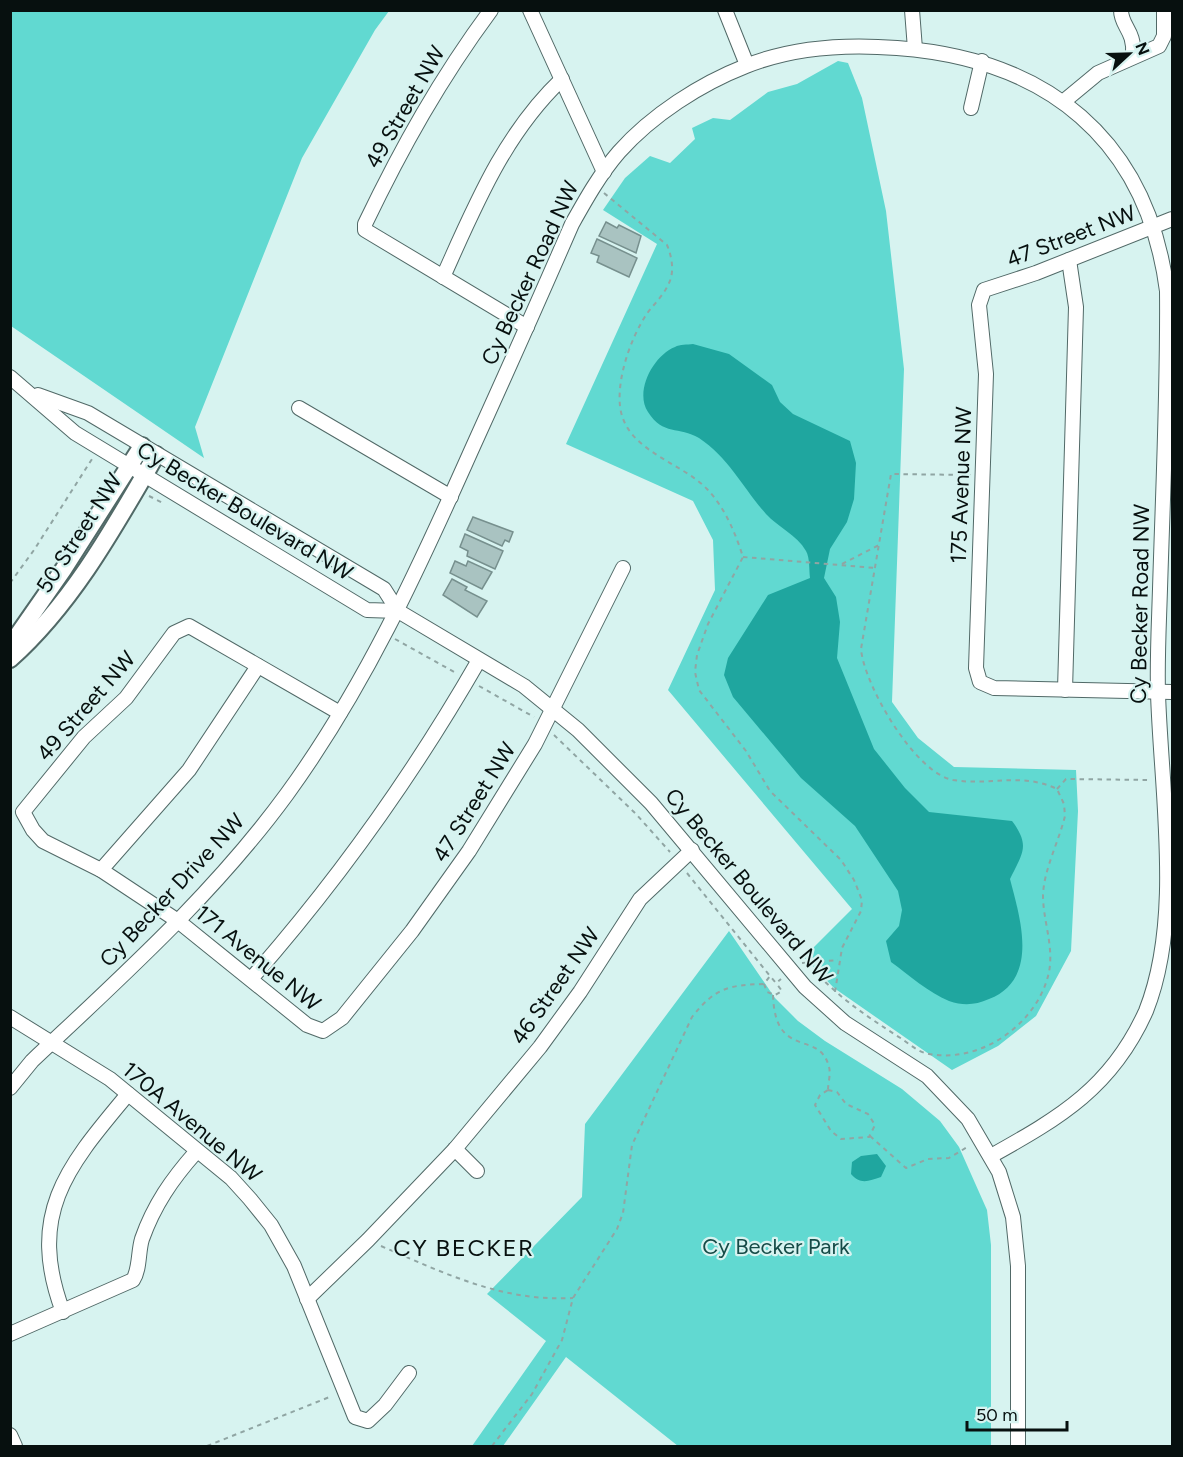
<svg xmlns="http://www.w3.org/2000/svg" width="1183" height="1457" font-family="Figtree,sans-serif">
	<style>
		.green { fill: #61d9d1 }
		.water { fill: #1fa69f }
		.building { fill: #a9c3c1; stroke: #77908e; stroke-width: 1.5 }
		.lines { fill: none; stroke-linecap: round; stroke-linejoin: round }
		.minor-casing { stroke: #516967; stroke-width: 16 }
		.major-casing { stroke: #516967; stroke-width: 20 }
		.path { stroke: #90a5a3; stroke-width: 2; stroke-dasharray: 4.5 4.5; stroke-linecap: butt }
		.minor { stroke: #fff; stroke-width: 14 }
		.major { stroke: #fff; stroke-width: 16 }
		.labels { text-anchor: middle; dominant-baseline: central; stroke-width: 4.5; stroke-linejoin: round; paint-order: stroke }
		.street-label { font-size: 22px; fill: #07100f; stroke: #d7f3f0 }
		.park-label { font-size: 22px; fill: #154b47; stroke: #d7f3f0 }
		.neighbourhood-label { font-size: 24px; letter-spacing: 1.5px; fill: #07100f; stroke: #d7f3f0 }
	</style>
	<rect width="100%" height="100%" fill="#d7f3f0"/>
	<g class="green">
		<path d="M10,11H389L375,30L302,158L195,427L204,458L11,326Z"/>
		<path d="M838,61L848,63L862,98L886,211L904,369L892,702L918,738L954,767L1076,770L1078,811L1071,951L1036,1016L998,1046L952,1070L834,988L804,957L852,909L668,690L715,590L713,540L693,501L566,444L657,244L603,210L625,178L650,156L670,163L695,139L692,128L713,118L730,120L768,92L797,84Z"/>
		<path d="M729,931L775,998L798,1021L825,1041L902,1089L940,1121L959,1147L987,1210L991,1245V1446H678L566,1357L503,1446H472L546,1341L487,1294L582,1197L585,1124Z"/>
	</g>
	<g class="water">
		<path d="M693,344L729,354L772,385L780,402L793,414L850,441L856,463L854,499L847,522L830,549L824,578L836,597L840,622L837,658L874,749L905,788L929,812L1012,821C1031,846 1022,854 1010,879C1020,918 1040,979 989,999C975,1005 964,1006 949,1001C929,993 909,975 891,962L886,941L899,926L902,910L898,891L855,826L801,778L733,697L724,675L728,658L768,595L810,578C809,570 810,558 806,551C797,535 778,527 766,514C743,488 729,458 699,438C679,426 663,436 648,412C634,391 654,355 675,347C680,344 687,345 693,344Z"/>
		<path d="M877,1154L886,1166L881,1177C869,1181 860,1185 851,1174L852,1162L861,1156Z"/>
	</g>
	<g class="building">
		<path d="M606,222L617,228L619,225L641,236L636,253L599,236Z"/>
		<path d="M597,239L637,258L629,277L597,262L599,256L591,253Z"/>
		<path d="M473,517L513,532L509,542L505,540L502,546L467,530Z"/>
		<path d="M465,534L503,551L495,569L467,556L468,551L460,547Z"/>
		<path d="M455,561L466,566L468,561L492,572L482,589L450,573Z"/>
		<path d="M452,579L467,587L465,590L487,601L477,617L443,595Z"/>
	</g>
	<g class="lines">
		<g class="minor-casing">
			<g id="minor">
				<path d="M491,10C440,79 402,147 365,224V230L527,327"/>
				<path d="M530,10L604,172"/>
				<path d="M725,10L747,65"/>
				<path d="M912,10L915,49"/>
				<path d="M1121,10C1121,27 1135,30 1133,55"/>
				<path d="M1063,102L1098,73L1159,46L1164,36V10"/>
				<path d="M971,108L982,61"/>
				<path d="M1172,219L1036,273L984,290L979,305L986,374L976,668L980,682L994,688L1172,692"/>
				<path d="M443,277C475,206 504,134 562,79"/>
				<path d="M10,377L75,433L367,610L398,611L524,686L578,730L651,803L805,987L845,1023L927,1076L968,1119L999,1172L1013,1217L1018,1266V1446"/>
				<path d="M38,395L88,413L384,589L398,611"/>
				<path d="M299,408L451,497"/>
				<path d="M1065,690L1076,307L1069,260"/>
				<path d="M340,713L189,626L174,633L126,698L84,737L23,812L33,830L43,841L101,870L178,921L307,1025L323,1031L342,1018L412,931L469,851L535,744L623,568"/>
				<path d="M101,870L189,770L258,666"/>
				<path d="M251,979C339,879 413,775 479,660"/>
				<path d="M10,1017L110,1079L231,1178L250,1199L271,1225L294,1266L355,1417L368,1421L385,1405L409,1373"/>
				<path d="M10,1088L32,1061C121,977 214,894 287,794C364,688 418,570 471,451C505,376 539,300 572,224C586,199 600,174 619,152C652,115 700,84 746,66C793,47 847,44 897,48C1047,59 1147,139 1167,291C1168,390 1163,489 1160,589C1159,623 1157,658 1158,693C1161,793 1183,918 1146,1011C1112,1087 1061,1117 991,1156"/>
				<path d="M455,1149L477,1171"/>
				<path d="M307,1299L368,1240L455,1149L540,1047L580,992L640,899L692,850"/>
				<path d="M63,1312C26,1213 68,1166 128,1094"/>
				<path d="M10,1334L133,1280C140,1269 138,1252 142,1239C154,1205 172,1179 196,1152"/>
				<path d="M10,1435L15,1446"/>
			</g>
		</g>
		<g class="major-casing">
			<g id="major">
				<path d="M10,646L63,570L142,446"/>
				<path d="M10,659C72,604 115,526 156,455"/>
			</g>
		</g>
		<g class="path">
			<path d="M604,193L667,245C672,257 675,273 668,285C663,296 653,305 646,315C631,338 617,377 620,406C625,451 680,461 707,489C725,508 735,532 743,557L708,624L697,655L695,672L699,690L746,751L770,791L841,860L854,880L862,900L861,911L842,948L835,992"/>
			<path d="M149,496L163,503"/>
			<path d="M743,557L875,568"/>
			<path d="M842,564L879,545"/>
			<path d="M10,583L34,550L92,459"/>
			<path d="M395,639L456,673"/>
			<path d="M479,686L534,717"/>
			<path d="M554,735L636,814L670,852"/>
			<path d="M1057,789L1066,779L1151,780"/>
			<path d="M687,873L770,976"/>
			<path d="M807,962C834,995 866,1016 902,1039C908,1043 917,1051 925,1053C979,1066 1038,1024 1049,972C1054,946 1043,921 1043,895C1044,869 1059,841 1065,816L1064,804L1057,789C1022,772 989,786 953,780C915,773 864,685 861,649L891,474L971,475"/>
			<path d="M802,963L838,960"/>
			<path d="M764,984L767,992L775,995L782,991L776,983"/>
			<path d="M773,995C775,1061 820,1029 829,1067C831,1074 828,1083 828,1090"/>
			<path d="M828,1090L837,1092L846,1104L868,1114L875,1125L869,1137L841,1139L831,1131L815,1105L820,1095Z"/>
			<path d="M870,1136L906,1168L928,1159L949,1158L969,1146"/>
			<path d="M381,1246C444,1273 502,1302 573,1298"/>
			<path d="M207,1446L332,1396"/>
			<path d="M492,1446L532,1394L562,1340L573,1298L617,1229L623,1213L632,1145L692,1017C715,988 728,985 764,984L770,976L776,983L781,979"/>
		</g>
		<use href="#minor" class="minor"/>
		<use href="#major" class="major"/>
	</g>
	<g class="labels">
		<g class="street-label">
			<text transform="translate(405 107) rotate(-60)">49 Street NW</text>
			<text transform="translate(1071 236) rotate(-21)">47 Street NW</text>
			<text transform="translate(530 273) rotate(-65)">Cy Becker Road NW</text>
			<text transform="translate(961 485) rotate(-88)">175 Avenue NW</text>
			<text transform="translate(245 511) rotate(31)">Cy Becker Boulevard NW</text>
			<text transform="translate(79 533) rotate(-57)">50 Street NW</text>
			<text transform="translate(1140 604) rotate(-89)">Cy Becker Road NW</text>
			<text transform="translate(86 706) rotate(-49)">49 Street NW</text>
			<text transform="translate(474 802) rotate(-58)">47 Street NW</text>
			<text transform="translate(749 886) rotate(50)">Cy Becker Boulevard NW</text>
			<text transform="translate(172 890) rotate(-47)">Cy Becker Drive NW</text>
			<text transform="translate(258 958) rotate(39)">171 Avenue NW</text>
			<text transform="translate(555 986) rotate(-55)">46 Street NW</text>
			<text transform="translate(192 1122) rotate(40)">170A Avenue NW</text>
		</g>
		<g class="park-label">
			<text x="776" y="1246">Cy Becker Park</text>
		</g>
		<g class="neighbourhood-label">
			<text x="464" y="1247">CY BECKER</text>
		</g>
	</g>
	<rect width="1183" height="1457" fill="none" stroke="#07100f" stroke-width="24"/>
	<g transform="translate(1129 54) rotate(68)" stroke="#d7f3f0" stroke-width="4.5" paint-order="stroke">
	<path d="M0-4.5L10 22L0 15L-10 22Z" fill="#07100f"/>
	<text y="-9" font-size="16" font-weight="bold" text-anchor="middle" fill="#07100f">N</text>
	</g>
	<path d="M967 1421v9h100v-9" fill="none" stroke="#07100f" stroke-width="3"/>
	<text x="976" y="1421" font-size="18" fill="#07100f" stroke="#d7f3f0" stroke-width="4.5" paint-order="stroke">50 m</text>
</svg>
